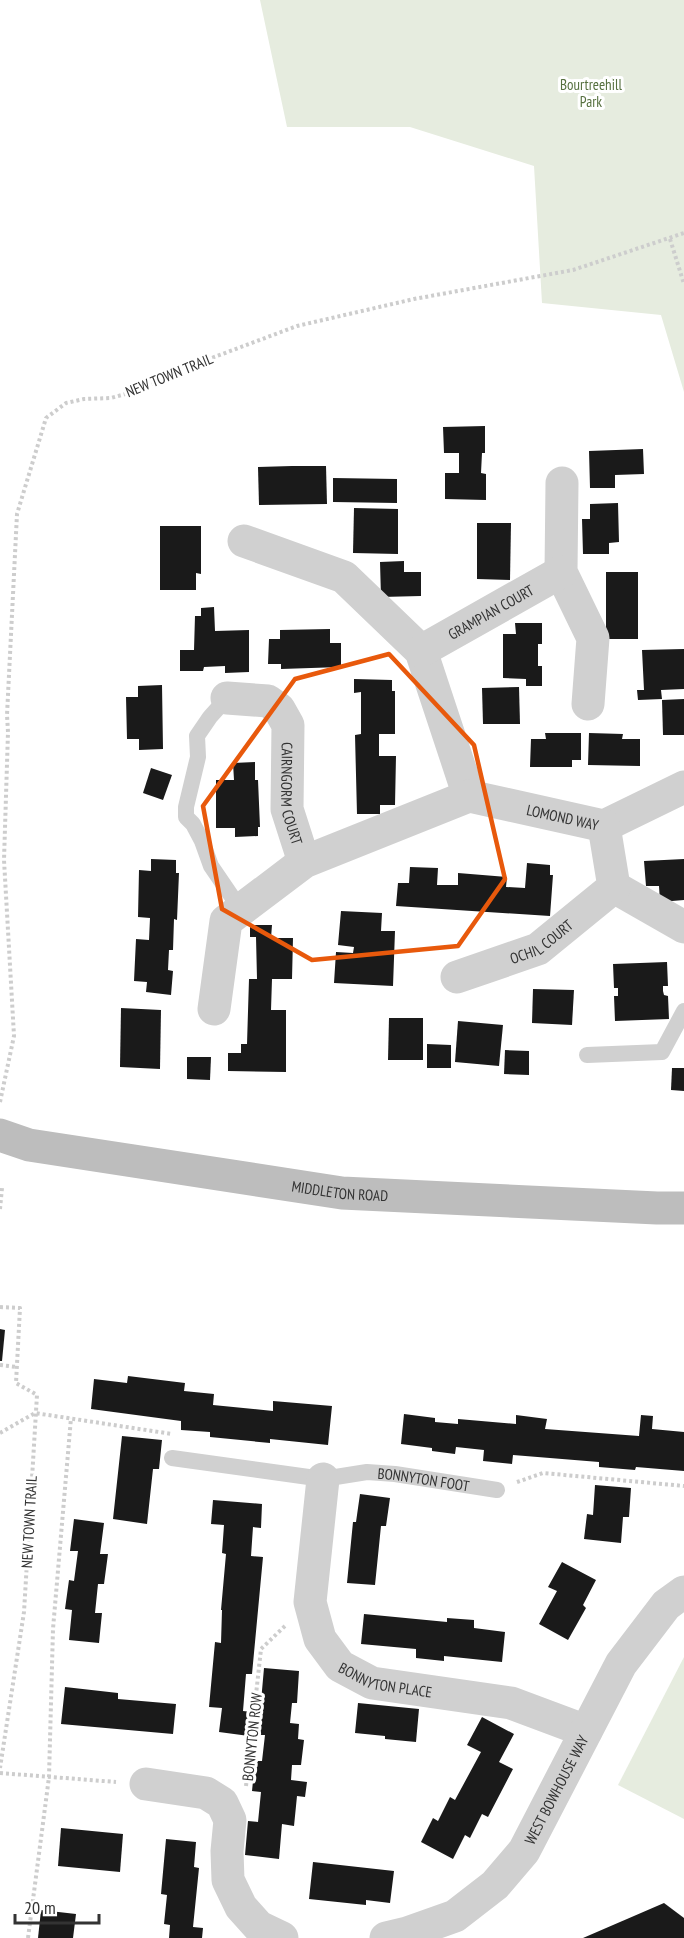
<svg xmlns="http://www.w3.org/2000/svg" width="684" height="1938" font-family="'PT Sans Narrow',sans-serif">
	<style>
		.green { fill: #e6ecdf }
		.building { fill: #1a1a1a }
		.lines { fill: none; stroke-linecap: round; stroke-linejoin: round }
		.path { stroke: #cdcdcd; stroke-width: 4; stroke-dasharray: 3 3; stroke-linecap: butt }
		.lane { stroke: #d0d0d0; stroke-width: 16 }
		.street { stroke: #d0d0d0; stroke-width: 33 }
		.secondary { stroke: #bdbdbd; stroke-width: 33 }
		.marked { fill: none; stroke: #e8590c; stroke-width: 4.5; stroke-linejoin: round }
		.labels { text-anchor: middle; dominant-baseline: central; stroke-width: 6; stroke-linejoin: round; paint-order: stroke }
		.park-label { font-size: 15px; fill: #56703f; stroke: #fff }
		.street-label { font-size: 15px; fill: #333; stroke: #fff }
	</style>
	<rect width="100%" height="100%" fill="#fff"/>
	<g class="green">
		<path d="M260,0H684V392L661,315L542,303L534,166L410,127H287Z"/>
		<path d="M684,1657V1819L618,1785Z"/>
	</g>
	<g class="building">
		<path d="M485,426V453H482L481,473L486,474V500L445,499V473H459V453H444L443,427Z"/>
		<path d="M643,449L644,474L615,475V488H590L589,451Z"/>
		<path d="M292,466H326L327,504L259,505L258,467Z"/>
		<path d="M333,478L397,479V503L333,502Z"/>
		<path d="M618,503L619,542L609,543V554H583L582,519H590V504Z"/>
		<path d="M354,508L398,509V554L353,553Z"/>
		<path d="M477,523H511L510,580L477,579Z"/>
		<path d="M160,526H201V574L196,573V590H160Z"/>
		<path d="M404,561V572H421V596L381,597L380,562Z"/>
		<rect x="606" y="572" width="32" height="67"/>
		<path d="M214,607L215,631L249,630V672L225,673V666L204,667L203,671H180V650H194L195,616H201V608Z"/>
		<path d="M515,623H542V644H538V666H542V686H526V679L503,678V634H516Z"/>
		<path d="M330,629V643H341V667L281,669V664H268L269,639H280V630Z"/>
		<path d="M684,649V689L661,690L662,699L638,700L637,690H644L642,650Z"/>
		<path d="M354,679L392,680V691H395V734H379V756H396L395,805H380V814H357L355,735L361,734V692L354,693Z"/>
		<path d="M162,685L163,749L139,750V739H127L126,697H138V686Z"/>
		<path d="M519,687L520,724H483L482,688Z"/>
		<path d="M684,699V735H663L662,700Z"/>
		<path d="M545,733H581V760H572V767H530L531,739H546Z"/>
		<path d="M589,733L623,734L622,739H640V766L588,765Z"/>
		<path d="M255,762V780H258L260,827H258V836L235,837V828H216V780H234L233,763Z"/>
		<path d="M151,768L172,775L163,800L143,793Z"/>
		<path d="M151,859L176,860V873H179L177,920L174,919L173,950H169L168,970L173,971L171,995L146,992L147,982L134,981L136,939L149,940L150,918L138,917L139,870L151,871Z"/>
		<path d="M684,859V900L660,902L659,886H646L644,861Z"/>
		<path d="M527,863L550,865V875H553L550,916L396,906L398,883H409L410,867L438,868L437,885H458V873L507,877L506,887L525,888Z"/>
		<path d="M341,911L382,913L381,931H395L393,986L334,983L336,952L353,953L354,947L338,945Z"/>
		<path d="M250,925H272L271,938H293L292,979H272L271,1010H286V1072L228,1071V1053H241V1044H247L249,979H257L256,937H250Z"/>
		<path d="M667,962L668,986H663V991L664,995L668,996L669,1019L615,1021L614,996H618V988H614L613,964Z"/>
		<path d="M533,989L574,990L572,1025L532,1023Z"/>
		<path d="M121,1008L161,1010L160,1069L120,1067Z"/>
		<path d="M389,1018H423V1060H388Z"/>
		<path d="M458,1021L503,1025L499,1066L455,1062Z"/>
		<path d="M427,1044L451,1045V1068H427Z"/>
		<path d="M505,1050L529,1051V1075L504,1074Z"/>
		<path d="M187,1057H211L210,1080L187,1079Z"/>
		<path d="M672,1068H684V1091L671,1090Z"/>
		<path d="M0,1329L5,1330L2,1361H0Z"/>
		<path d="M128,1376L185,1383L184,1391L214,1394L213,1405L273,1411V1401L332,1406L328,1445L270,1439V1443L210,1437V1432L181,1430V1421L91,1409L94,1379L127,1383Z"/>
		<path d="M404,1414L435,1418V1422L458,1424V1419L516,1424V1415L547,1419L545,1429L639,1436L641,1415L653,1416L652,1429L684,1432V1471L636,1467L635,1470L599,1467V1462L513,1455L512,1464L483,1461L484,1450L456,1447L455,1454L432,1451V1448L401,1444Z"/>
		<path d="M122,1436L162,1440L159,1469H153L147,1524L113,1519Z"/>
		<path d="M595,1485L631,1488L629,1517H623L621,1543L584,1539L587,1514L593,1515Z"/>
		<path d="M360,1494L390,1498L386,1526H381L375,1585L347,1583L353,1522H356Z"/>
		<path d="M213,1500L262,1504L261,1528L253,1527L251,1556L263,1557L252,1674H246L243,1711L260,1713L264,1668L299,1671L297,1703H292L290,1723L299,1724L298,1739L304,1740L301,1765H292L291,1780L307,1782L305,1797L297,1796L294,1826L282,1824L279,1859L245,1855L248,1821L258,1822L261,1792L252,1791L255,1761H262L265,1735H259V1729L250,1728L249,1736L219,1732L222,1708L209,1707L215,1642L221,1643L222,1610H221L226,1554L222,1553L224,1525L211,1524Z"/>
		<path d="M74,1519L104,1523L100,1554H108L104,1584H98L95,1613H102L99,1643L69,1640L72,1610L65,1609L69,1580L74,1581L78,1551H70Z"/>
		<path d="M562,1562L596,1580L583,1605L586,1608L568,1640L539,1624L557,1591L548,1587Z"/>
		<path d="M364,1614L447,1622V1618L474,1620V1628L505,1632L502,1662L444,1656V1661L416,1658V1649L361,1644Z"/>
		<path d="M65,1687L118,1693V1699L176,1704L173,1734L61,1724Z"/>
		<path d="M358,1703L419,1709L416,1742L385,1739V1736L355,1733Z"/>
		<path d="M482,1717L514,1734L499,1762L513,1769L488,1817L482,1814L470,1838L465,1835L453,1859L421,1842L433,1818L438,1821L450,1797L455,1800L481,1752L467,1745Z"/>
		<path d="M61,1828L123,1834L120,1872L58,1866Z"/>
		<path d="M166,1839L196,1842L194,1867L199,1868L193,1927L203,1928L202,1938H169L170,1925L164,1924L167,1895L161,1894Z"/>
		<path d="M313,1862L394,1871L390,1903L366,1900V1905L309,1899Z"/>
		<path d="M664,1903L684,1918V1938H583Z"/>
		<path d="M41,1910L76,1914L73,1938H38Z"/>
	</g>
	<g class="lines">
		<g class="path">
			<path d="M670,239L684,284"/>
			<path d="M0,1102L14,1036L4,860L8,732L7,715L17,514L46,418L66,403L84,399L111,398L136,391L193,365L297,326L414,299L573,270L684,233"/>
			<path d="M0,1209L2,1188"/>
			<path d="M0,1307L20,1308L16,1383L37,1395L24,1612L0,1768"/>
			<path d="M0,1365L17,1367"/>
			<path d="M0,1433L35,1413L172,1434"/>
			<path d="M517,1482L543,1473L684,1486"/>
			<path d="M0,1773L116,1782"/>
			<path d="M246,1786L261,1649L286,1625"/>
			<path d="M28,1938L49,1777L53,1629L71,1418"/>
		</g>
		<g class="lane">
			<path d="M227,698L210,717L197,736L198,757L186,807V817L193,824L202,841L211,866L241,910"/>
			<path d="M587,1055L662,1052L684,1011"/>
			<path id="s1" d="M172,1458L323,1479L367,1472L395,1474L497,1490"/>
		</g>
		<g class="street">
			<path d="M562,483L561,572L593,638L588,704"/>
			<path d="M244,541L344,577L421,651L469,796"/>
			<path id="s2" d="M421,651L561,572"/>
			<path id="s3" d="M227,698L268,701L279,709L288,725L287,809L304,862"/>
			<path id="s4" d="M469,796L604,826L684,787"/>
			<path d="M614,887L684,927"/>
			<path id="s5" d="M457,977L538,949L614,887L604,826"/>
			<path d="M214,1009L226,921L304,862L469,796"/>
			<path id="s6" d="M323,1479L310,1602L320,1639L340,1666L372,1683L511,1703L586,1731"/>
			<path d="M146,1784L206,1793L222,1803L230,1820L227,1851L228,1880L241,1907L259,1927L282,1938"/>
			<path id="s7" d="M386,1938L407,1933L455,1916L495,1885L524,1851L621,1664L666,1605L684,1592"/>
		</g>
		<path class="secondary" id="s8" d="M0,1135L29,1145L342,1193L657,1208H684"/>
	</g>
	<path class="marked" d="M389,654L474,745L505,879L458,946L312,960L222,909L203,806L295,679Z"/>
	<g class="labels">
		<g class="park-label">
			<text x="591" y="84">Bourtreehill<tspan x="591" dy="17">Park</tspan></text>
		</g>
		<g class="street-label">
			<text transform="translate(169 375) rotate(-22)">NEW TOWN TRAIL</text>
			<text stroke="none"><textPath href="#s2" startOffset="80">GRAMPIAN COURT</textPath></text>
			<text stroke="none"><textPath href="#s3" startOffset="142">CAIRNGORM COURT</textPath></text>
			<text stroke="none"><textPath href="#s4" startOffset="96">LOMOND WAY</textPath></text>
			<text stroke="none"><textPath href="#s5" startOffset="92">OCHIL COURT</textPath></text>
			<text stroke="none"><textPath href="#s8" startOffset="345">MIDDLETON ROAD</textPath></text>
			<text stroke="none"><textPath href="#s1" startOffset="254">BONNYTON FOOT</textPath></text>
			<text transform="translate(29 1522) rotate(-87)">NEW TOWN TRAIL</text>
			<text stroke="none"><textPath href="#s6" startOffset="244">BONNYTON PLACE</textPath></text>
			<text transform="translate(252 1737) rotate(-84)">BONNYTON ROW</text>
			<text stroke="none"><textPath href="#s7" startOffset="237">WEST BOWHOUSE WAY</textPath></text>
		</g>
	</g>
	<path d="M15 1914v9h84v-9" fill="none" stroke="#333333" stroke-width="3"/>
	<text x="24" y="1914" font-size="18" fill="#333333" stroke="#ffffff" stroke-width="4.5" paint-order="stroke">20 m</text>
</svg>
